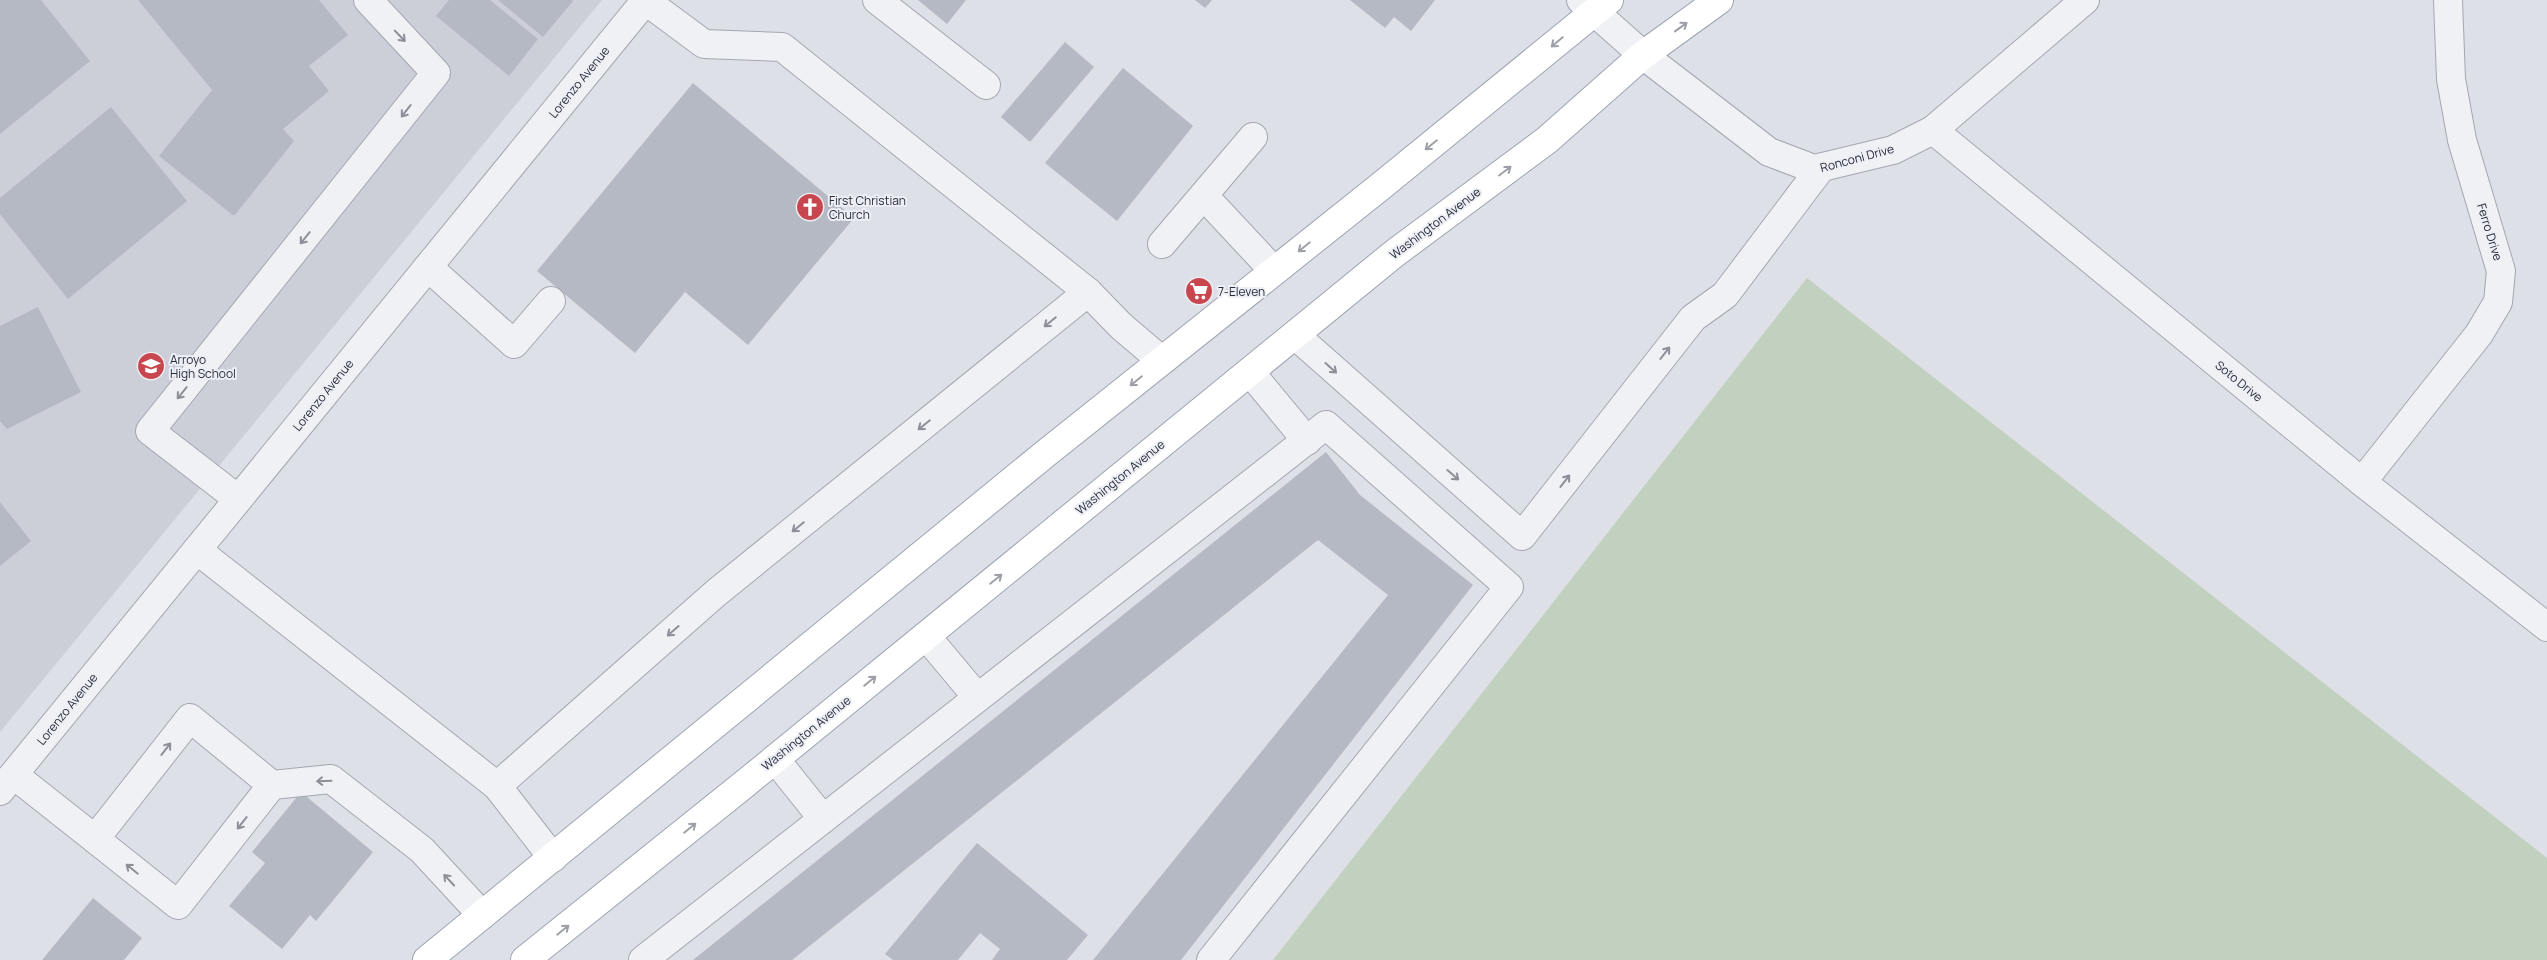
<svg xmlns="http://www.w3.org/2000/svg" width="2547" height="960" font-family="Manrope,sans-serif">
	<style>
		.built { fill: #cccfd8 }
		.green { fill: #c2d0bf }
		.building { fill: #b5b9c3 }
		.lines { fill: none; stroke-linecap: round; stroke-linejoin: round }
		.minor-casing { stroke: #a3a7b0; stroke-width: 30 }
		.major-casing { stroke: #9da4b2; stroke-width: 30 }
		.minor { stroke: #f0f1f5; stroke-width: 28 }
		.major { stroke: #fff; stroke-width: 28 }
		.oneway { stroke: #9ea0a7 }
		.oneway2 { stroke: #8c8f98 }
		.labels { text-anchor: middle; dominant-baseline: central; stroke-width: 4; stroke-linejoin: round; paint-order: stroke }
		.street-label { font-size: 12px; fill: #282d3c; stroke: #edeff4 }
		.poi-label { font-size: 12px; fill: #282d3c; stroke: #edeff4; text-anchor: start }
	</style>
	<rect width="100%" height="100%" fill="#dde0e7"/>
	<path class="built" d="M0,0H602L0,732Z"/>
	<path class="green" d="M1807,278L2547,858V960H1273Z"/>
	<g class="building">
		<path d="M0,0H41L90,61L0,134Z"/>
		<path d="M138,0H319L348,35L309,66L329,91L283,129L294,141L234,216L159,156L212,90Z"/>
		<path d="M449,0H490L538,39L509,76L436,16Z"/>
		<path d="M498,0H571L573,1L543,37Z"/>
		<path d="M918,0H966L947,24Z"/>
		<path d="M1195,0H1212L1205,8Z"/>
		<path d="M1350,0H1435L1411,31L1394,17L1385,28Z"/>
		<path d="M1065,42L1094,67L1030,142L1001,117Z"/>
		<path d="M1123,68L1193,126L1117,221L1045,163Z"/>
		<path d="M693,83L854,218L748,345L685,292L635,353L537,271Z"/>
		<path d="M111,107L187,201L68,299L0,214V198Z"/>
		<path d="M38,307L81,392L7,429L0,421V326Z"/>
		<path d="M1326,452L1360,495L1473,585L1181,960H1093L1388,595L1318,540L792,960H693Z"/>
		<path d="M0,502L31,541L0,566Z"/>
		<path d="M301,792L373,852L316,921L310,915L282,949L229,906L265,863L252,852Z"/>
		<path d="M977,843L1088,935L1067,960H992L1000,949L980,933L958,960H893L885,954Z"/>
		<path d="M93,898L142,938L124,960H42Z"/>
	</g>
	<g class="lines">
		<g class="minor-casing">
			<g id="minor">
				<path d="M877,0L986,85"/>
				<path d="M1581,0L1643,55L1769,152L1814,169L1893,150L1933,130L2085,0"/>
				<path d="M646,1L704,44L782,47L1088,292L1121,326L1161,360"/>
				<path d="M1933,130L2362,482L2547,627"/>
				<path d="M1204,196L1274,271"/>
				<path d="M1162,244L1253,137"/>
				<path d="M428,267L514,344L551,301"/>
				<path d="M1295,335L1522,536L1693,318L1725,295L1820,169"/>
				<path d="M1250,372L1307,441"/>
				<path d="M2362,482L2479,334L2498,302L2501,271L2462,140L2451,79L2448,0"/>
				<path d="M238,499L150,431L436,73L368,0"/>
				<path d="M197,550L497,786L553,858"/>
				<path d="M926,636L977,697"/>
				<path d="M775,759L823,819"/>
				<path d="M14,775L95,839"/>
				<path d="M272,785L178,905L95,839L190,718L272,785L331,779L422,850L482,915"/>
				<path d="M497,786L716,593L1088,292"/>
				<path d="M0,791L646,0"/>
				<path d="M643,960L1326,425L1509,587L1211,960"/>
			</g>
		</g>
		<g class="major-casing">
			<g id="major">
				<path d="M427,960L1045,454L1381,186L1609,0"/>
				<path d="M525,960L742,786L1395,253L1547,140L1643,55L1719,0"/>
			</g>
		</g>
		<use href="#minor" class="minor"/>
		<use href="#major" class="major"/>
	</g>
	<defs><path id="oneway-shaft" d="M-6 0H5M1.5-3L5.5 0L1.5 3" fill="none" stroke-width="1.6" stroke-linecap="round" stroke-linejoin="round" transform="scale(1.25)"/></defs>
	<g class="oneway">
		<use href="#oneway-shaft" transform="translate(1681 27) rotate(-36)"/>
		<use href="#oneway-shaft" transform="translate(1557 42) rotate(140)"/>
		<use href="#oneway-shaft" transform="translate(1431 145) rotate(141)"/>
		<use href="#oneway-shaft" transform="translate(1505 171) rotate(-37)"/>
		<use href="#oneway-shaft" transform="translate(1304 247) rotate(141)"/>
		<use href="#oneway-shaft" transform="translate(1136 381) rotate(141)"/>
		<use href="#oneway-shaft" transform="translate(996 579) rotate(-39)"/>
		<use href="#oneway-shaft" transform="translate(870 681) rotate(-39)"/>
		<use href="#oneway-shaft" transform="translate(690 828) rotate(-39)"/>
		<use href="#oneway-shaft" transform="translate(563 930) rotate(-39)"/>
	</g>
	<g class="oneway2">
		<use href="#oneway-shaft" transform="translate(400 36) rotate(46)"/>
		<use href="#oneway-shaft" transform="translate(406 111) rotate(128)"/>
		<use href="#oneway-shaft" transform="translate(305 238) rotate(129)"/>
		<use href="#oneway-shaft" transform="translate(1050 322) rotate(141)"/>
		<use href="#oneway-shaft" transform="translate(1665 353) rotate(-52)"/>
		<use href="#oneway-shaft" transform="translate(1331 368) rotate(42)"/>
		<use href="#oneway-shaft" transform="translate(182 393) rotate(129)"/>
		<use href="#oneway-shaft" transform="translate(924 425) rotate(141)"/>
		<use href="#oneway-shaft" transform="translate(1453 475) rotate(41)"/>
		<use href="#oneway-shaft" transform="translate(1565 481) rotate(-52)"/>
		<use href="#oneway-shaft" transform="translate(798 527) rotate(141)"/>
		<use href="#oneway-shaft" transform="translate(673 631) rotate(139)"/>
		<use href="#oneway-shaft" transform="translate(166 749) rotate(-52)"/>
		<use href="#oneway-shaft" transform="translate(324 781) rotate(178)"/>
		<use href="#oneway-shaft" transform="translate(242 823) rotate(128)"/>
		<use href="#oneway-shaft" transform="translate(132 869) rotate(-141)"/>
		<use href="#oneway-shaft" transform="translate(449 880) rotate(-133)"/>
	</g>
	<defs>
		<g id="church-disc" transform="scale(1.4375)"><circle r="9.5" fill="#c8464e" stroke="#edeff4"/><path d="M-1.2-6h2.4v3.5h3.3v2.4h-3.3V6h-2.4V-.1h-3.3v-2.4h3.3Z" fill="#fff"/></g>
		<g id="supermarket-disc" transform="scale(1.4375)"><circle r="9.5" fill="#c8464e" stroke="#edeff4"/><path d="M-6-5.5h2.5l.6 2H6L4.5 2H-2.5L-4.4-4H-6ZM-1.5 3.2a1.3 1.3 0 1 0 .1 0ZM3 3.2a1.3 1.3 0 1 0 .1 0Z" fill="#fff"/></g>
		<g id="school-disc" transform="scale(1.4375)"><circle r="9.5" fill="#c8464e" stroke="#edeff4"/><path d="M0-5L7-2L0 1L-7-2ZM-4 1L0 2.5L4 1V4Q0 6-4 4Z" fill="#fff"/></g>
	</defs>
	<g fill-rule="evenodd">
		<use href="#church-disc" x="810" y="207"/>
		<use href="#supermarket-disc" x="1199" y="291"/>
		<use href="#school-disc" x="151" y="366"/>
	</g>
	<g class="labels">
		<g class="street-label">
			<text transform="translate(579 82) rotate(-51)">Lorenzo Avenue</text>
			<text transform="translate(1857 158) rotate(-15)">Ronconi Drive</text>
			<text transform="translate(1435 223) rotate(-37)">Washington Avenue</text>
			<text transform="translate(2490 232) rotate(73)">Ferro Drive</text>
			<text transform="translate(2239 381) rotate(39)">Soto Drive</text>
			<text transform="translate(323 395) rotate(-51)">Lorenzo Avenue</text>
			<text transform="translate(1120 477) rotate(-39)">Washington Avenue</text>
			<text transform="translate(67 709) rotate(-51)">Lorenzo Avenue</text>
			<text transform="translate(806 733) rotate(-39)">Washington Avenue</text>
		</g>
		<g class="poi-label">
			<text x="829" y="200">First Christian<tspan x="829" dy="14">Church</tspan></text>
			<text x="1218" y="291">7-Eleven</text>
			<text x="170" y="359">Arroyo<tspan x="170" dy="14">High School</tspan></text>
		</g>
	</g>
</svg>
